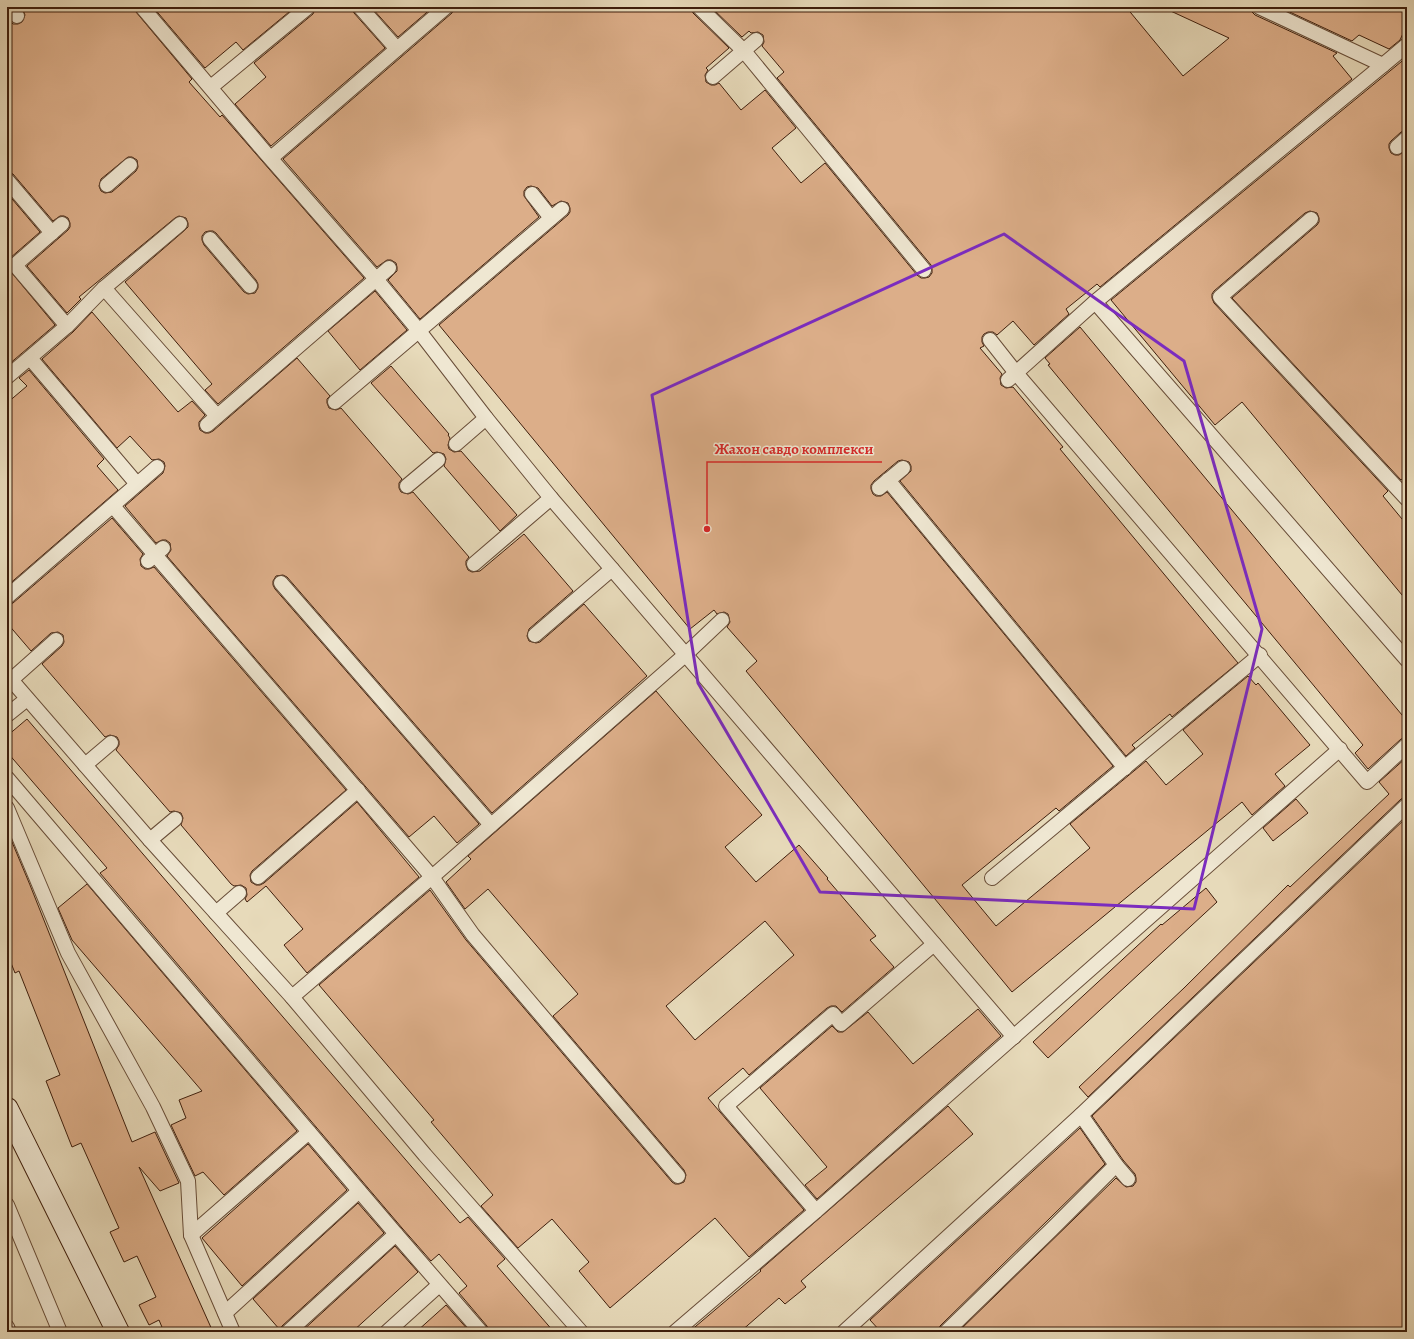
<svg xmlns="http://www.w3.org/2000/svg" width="1414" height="1339" font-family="Alegreya,serif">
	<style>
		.building { fill: #dcae89; stroke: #3e1e0c; fill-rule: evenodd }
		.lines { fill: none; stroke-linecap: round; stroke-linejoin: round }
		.service-casing { stroke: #684d38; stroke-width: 16 }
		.secondary-casing { stroke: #3e1e0c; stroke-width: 24 }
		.service { stroke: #efe7d2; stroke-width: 14 }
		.secondary { stroke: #efe7d2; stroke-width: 22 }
		.marked { fill: none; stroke: #7b2cbf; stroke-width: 3; stroke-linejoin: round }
		.leader { fill: none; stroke: #d62828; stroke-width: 1.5 }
		.callout-dot { fill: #d62828; stroke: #efe7d2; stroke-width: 1.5 }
		.callout-label { font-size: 15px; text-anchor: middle; font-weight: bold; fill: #d62828; stroke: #efe7d2; stroke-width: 3; stroke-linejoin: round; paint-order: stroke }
	</style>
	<rect width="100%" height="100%" fill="#e7daba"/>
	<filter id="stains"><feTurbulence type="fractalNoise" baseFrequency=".005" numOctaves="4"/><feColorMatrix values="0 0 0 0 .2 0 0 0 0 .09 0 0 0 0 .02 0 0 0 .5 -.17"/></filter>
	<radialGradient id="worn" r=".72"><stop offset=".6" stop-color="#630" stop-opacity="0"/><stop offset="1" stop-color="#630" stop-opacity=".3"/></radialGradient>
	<g class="building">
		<path d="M27,7H134L136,12L192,79L189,82L220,117L222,115L364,278L218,404L205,390L212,384L125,282L185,230L188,227V223L186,218L179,216L175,218L79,297L81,299L67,313L27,266L68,230L70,227V223L68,218L64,216H60L53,221L13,174L7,172V24L10,21L13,24H18L22,22L25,15L23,10ZM128,157H132L137,160L138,167L136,171L112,192L105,193L101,191L99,186L101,179ZM209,231H213L216,233L256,280L258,284V288L255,293L248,294L244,292L204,245L202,240V236L205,232Z"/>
		<path d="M153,7H295L243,50L236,42L205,68Z"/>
		<path d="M316,7H352L354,13L385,48L271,146L235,104L266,77L254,63L313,14Z"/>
		<path d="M371,7H433L398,37Z"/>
		<path d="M454,7H691L693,13L729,48L706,68L708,70L705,75L706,82L711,85H715L719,83L741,110L765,90L796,128L772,148L801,183L825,163L917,275L921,278H925L929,277L932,273V269L931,265L778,79L777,78L784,72L762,46L764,42L763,35L758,32L751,33L749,31L742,37L711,7H1126L1183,76L1229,38L1162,7H1251L1252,12L1255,15L1337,53L1333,56L1352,79L1100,287L1097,284L1066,309L1069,314L1034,345L1013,321L997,335L993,332H988L984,334L982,337V342L984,346L980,348L1002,374L1000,378L1001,385L1006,388L1013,387L1063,447L1060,449L1238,663L1172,717L1170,714L1132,745L1135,748L1126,756L900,481L911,471V466L909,462L902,460L898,461L874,481L871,485V489L873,494L876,496H881L887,492L1113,766L1059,811L1056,808L962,885L996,926L1090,848L1070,824L1146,761L1166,785L1203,754L1183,730L1248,676L1256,685L1258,683L1310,745L1275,774L1285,786L1252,815L1242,802L1012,992L746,671L757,661L727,627L730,622L728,614L724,612L717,614L714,610L690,629L439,325L568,215L570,212V208L568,203L561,201L552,206L538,188L531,186L527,187L524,191V196L539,217L420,319L388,280L397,271V267L396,263L391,260H387L377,267L283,159L452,13Z"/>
		<path d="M1279,7H1407V25L1400,40L1389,49L1359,35L1352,41Z"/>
		<path d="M1407,57V130L1401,132L1391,141L1389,144V148L1391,153L1395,155H1399L1407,149V476L1401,480L1232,298L1317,225L1319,222V218L1317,213L1310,211L1305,213L1214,291L1212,294V298L1214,303L1388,491L1383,496L1407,525V601L1242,402L1215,425L1111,300Z"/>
		<path d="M7,193L40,232L9,259L7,262Z"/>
		<path d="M7,267L55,325L8,365L7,364Z"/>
		<path d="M375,291L407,330L360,370L328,331Z"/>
		<path d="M92,312L178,412L192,401L205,415L199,422V426L200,430L205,433H209L213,431L297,358L330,396L327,399V403L329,408L336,410L341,408L402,479L399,483V488L401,492L408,494L413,492L469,557L466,561V565L468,570L472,572L480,571L524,534L573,591L529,629L527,636L529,641L536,643L540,642L584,604L647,676L492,813L287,577L283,575L276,576L273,581V585L275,589L479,824L457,843L434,816L409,837L167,556L171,550L170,543L166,540H162L156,543L125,506L163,473L165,466L164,462L159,459L152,460L130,436L117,448L42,359L73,332Z"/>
		<path d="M1080,327L1407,721V737L1401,739L1368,769L1355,753L1363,745L1048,365L1050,364L1045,358Z"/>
		<path d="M391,366L449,434L448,435L450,438L448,445L449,449L454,452L461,451L517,515L500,531L444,466L446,459L444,454L437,452L433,453L371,383Z"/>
		<path d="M29,370L104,459L97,466L118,490L7,586V403L27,386L19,378Z"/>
		<path d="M112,518L143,554L140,559L141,566L145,569H149L154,567L346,790L252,871L250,875L251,882L256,885H260L264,883L357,802L419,877L307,973L284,945L303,929L266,886L247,902L245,899L247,895L246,888L241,885L234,886L231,884L181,825L183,818L181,813L174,811L170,812L116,750L119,745V741L117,737L110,735L105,737L42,664L62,646L64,642L63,635L58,632L51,633L31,651L7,623V605L13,603Z"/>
		<path d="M656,691L762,815L725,847L756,882L799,845L828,878L827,879L876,936L870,940L894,967L842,1012L836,1006H831L827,1008L749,1075L743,1068L708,1098L804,1210L749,1257L715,1218L610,1308L579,1271L589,1262L552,1219L518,1248L481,1206L493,1195L431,1122L434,1120L319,985L430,890L466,940L672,1182L675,1184H679L684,1182L686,1175L684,1170L553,1016L578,994L488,889L465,909L446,882L471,859L468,856ZM765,921L794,955L695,1040L666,1006Z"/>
		<path d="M27,719L460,1223L468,1217L505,1259L497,1266L554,1332H489L487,1326L459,1293L467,1286L439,1254L431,1261L402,1228L100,873L107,868L7,752V736Z"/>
		<path d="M1407,757V797L1401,799L1088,1097L1079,1087L1184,988L1288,885L1290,887L1389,794L1379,782Z"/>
		<path d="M1296,799L1308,813L1273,841L1263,828Z"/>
		<path d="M1407,817V1332H958L1116,1178L1126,1187L1133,1186L1136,1182V1178L1135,1174L1123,1160L1092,1116Z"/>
		<path d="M7,830L30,885L132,1142L155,1132L179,1183L160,1191L139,1167L213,1332H164L159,1320L149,1325L139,1305L156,1297L137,1256L124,1262L110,1232L119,1228L81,1143L72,1147L46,1081L60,1075L19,971L15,973L7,953Z"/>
		<path d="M87,884L297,1131L224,1195L203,1172L195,1176L171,1125L186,1118L179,1100L202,1091L72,940L58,908Z"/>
		<path d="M1206,888L1217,902L1048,1058L1033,1042L1161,924L1162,925Z"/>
		<path d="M978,1009L1001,1036L817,1199L805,1185L827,1167L760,1088L832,1026L838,1032H843L868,1012L913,1064Z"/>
		<path d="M948,1106L973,1134L801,1281L806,1287L785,1304L779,1298L740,1332H689L761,1271L760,1270Z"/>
		<path d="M1080,1128L1105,1164L940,1326L938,1332H881L870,1320Z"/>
		<path d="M308,1144L347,1190L242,1286L202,1238Z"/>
		<path d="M358,1203L384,1233L282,1326L280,1330L253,1299Z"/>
		<path d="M395,1246L418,1272L352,1332H301Z"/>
		<path d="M446,1305L470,1332H416Z"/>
	</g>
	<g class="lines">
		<g class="service-casing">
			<g id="service">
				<path d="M10,7L17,16"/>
				<path d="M142,7L264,151L376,279L419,331L486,418L551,498L1014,1037"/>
				<path d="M699,7L744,51L924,270"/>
				<path d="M397,49L446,7"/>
				<path d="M1383,65L1407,45"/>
				<path d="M713,77L756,40"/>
				<path d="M211,87L308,7"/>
				<path d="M1397,147L1407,138"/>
				<path d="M271,158L397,49L360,7"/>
				<path d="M7,180L52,233"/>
				<path d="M107,185L130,165"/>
				<path d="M532,194L551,218"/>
				<path d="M1311,219L1220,297L1407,499"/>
				<path d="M62,224L15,265L67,326L104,288L180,224"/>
				<path d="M210,239L250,286"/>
				<path d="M104,288L217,416"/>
				<path d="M1095,302L1407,660"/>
				<path d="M990,340L1016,373L1367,782L1407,745"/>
				<path d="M30,358L137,484"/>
				<path d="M7,377L67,326"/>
				<path d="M1008,380L1095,302L1383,65L1259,7"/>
				<path d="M335,402L562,209"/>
				<path d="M207,425L389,268"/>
				<path d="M456,444L486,418"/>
				<path d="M888,480L1125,768"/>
				<path d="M407,486L438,460"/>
				<path d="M879,488L903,468"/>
				<path d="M113,506L432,877L473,935L678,1176"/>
				<path d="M148,561L163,548"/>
				<path d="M474,564L551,498"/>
				<path d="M281,583L491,825"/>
				<path d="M7,597L157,467"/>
				<path d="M535,635L612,569"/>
				<path d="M7,675L150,840L292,997L425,1155L581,1332"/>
				<path d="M11,680L56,640"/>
				<path d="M7,715L27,699"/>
				<path d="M85,765L111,743"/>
				<path d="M7,778L396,1234L481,1332"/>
				<path d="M7,808L68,953L153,1107L188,1181L191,1235L233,1332"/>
				<path d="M150,840L175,819"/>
				<path d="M258,877L358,790"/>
				<path d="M992,878L1260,655"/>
				<path d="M216,913L239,893"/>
				<path d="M292,997L432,877L685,655L722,620"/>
				<path d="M1081,1115L1116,1165L1128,1179"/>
				<path d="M7,1205L60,1332"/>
				<path d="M816,1211L726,1106L833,1014L841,1024L934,944"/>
				<path d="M191,1235L309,1132"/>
				<path d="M225,1313L359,1191"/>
				<path d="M7,1327L9,1332"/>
				<path d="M288,1332L396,1234"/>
				<path d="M387,1332L439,1285"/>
				<path d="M675,1332L816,1211L1340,749"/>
				<path d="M844,1332L1081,1115L1407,805"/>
				<path d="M946,1332L1052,1229L1116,1165"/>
			</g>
		</g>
		<g class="secondary-casing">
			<path id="secondary" d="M7,1109L118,1332"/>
		</g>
		<use href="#service" class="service"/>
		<use href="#secondary" class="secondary"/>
	</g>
	<path class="marked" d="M1004,234L1184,361L1262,629L1194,909L820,892L698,683L652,395Z"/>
	<path class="leader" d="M707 529L707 462H882"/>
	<circle class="callout-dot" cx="707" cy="529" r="4"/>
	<g class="callout-label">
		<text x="794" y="454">Жахон савдо комплекси</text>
	</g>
	<rect width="1414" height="1339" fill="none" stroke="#e7daba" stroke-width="24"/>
	<rect x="8" y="8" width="1398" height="1323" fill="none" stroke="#3e1e0c" stroke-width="2"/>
	<rect x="12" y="12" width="1390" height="1315" fill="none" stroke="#3e1e0c"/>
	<rect width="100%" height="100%" filter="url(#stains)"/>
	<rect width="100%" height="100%" fill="url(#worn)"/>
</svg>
